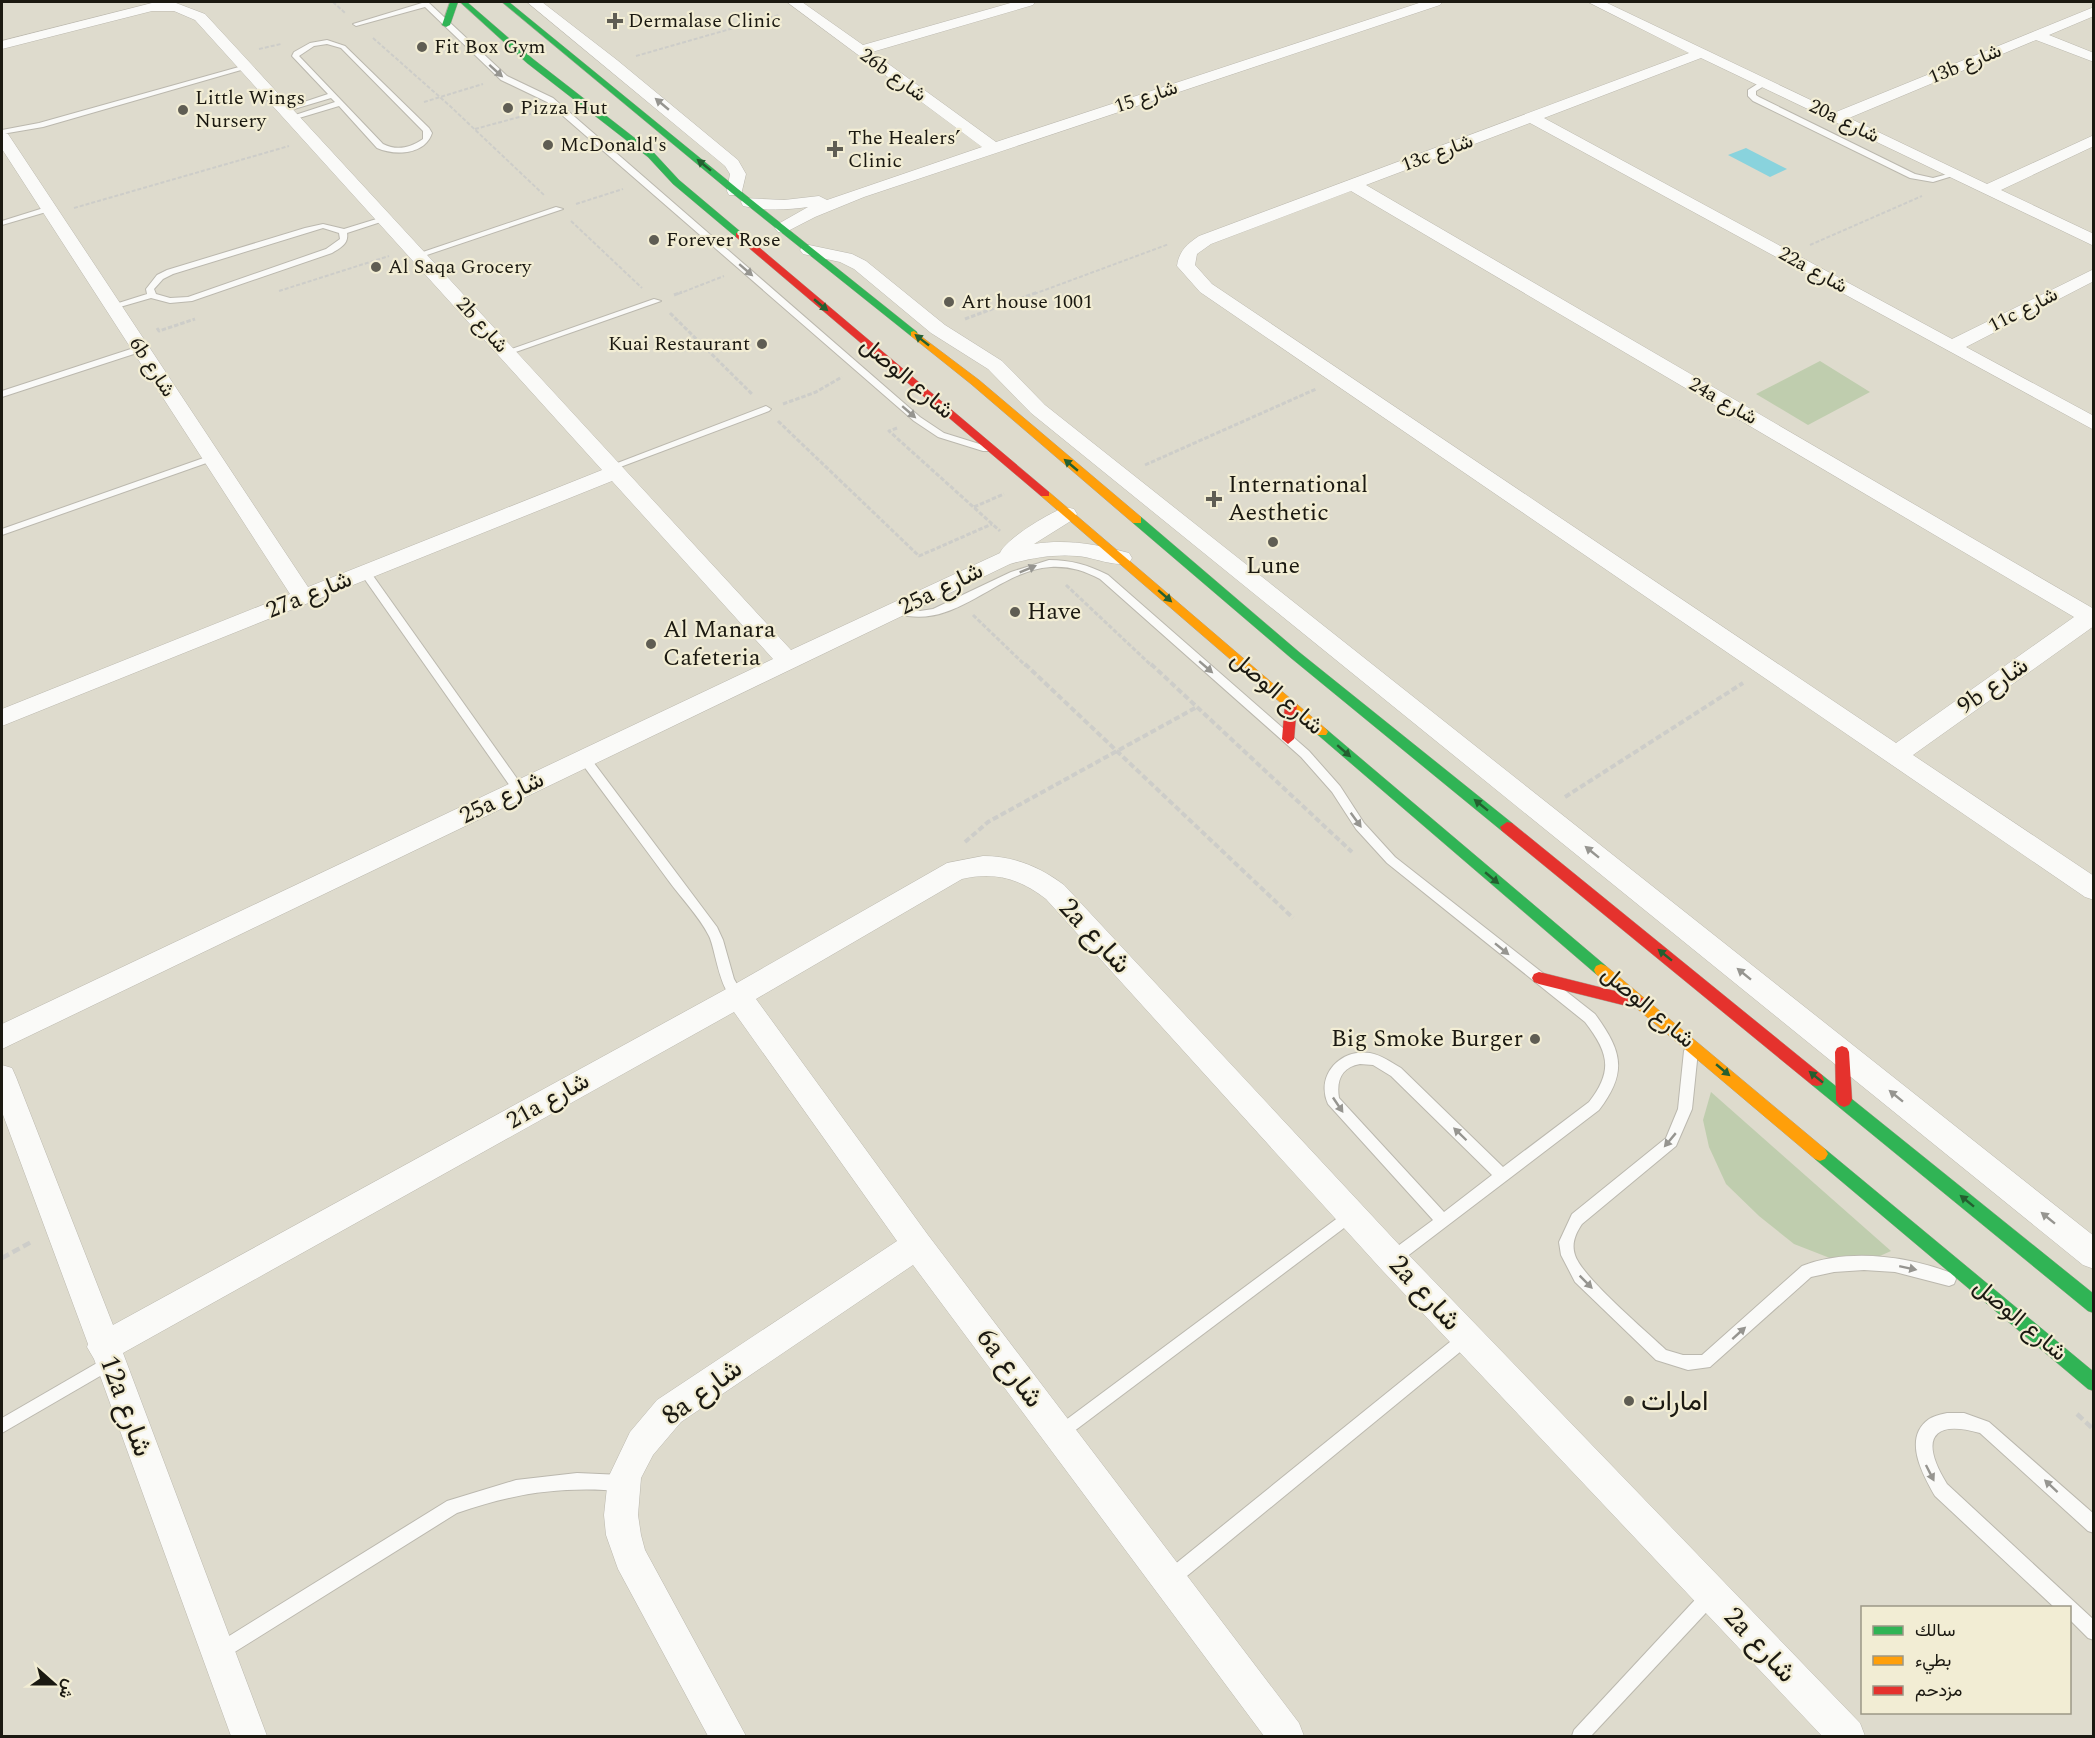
<svg xmlns="http://www.w3.org/2000/svg" width="2095" height="1738" font-family="Spectral,Vazirmatn,serif">
	<style>
		.green { fill: #bfcdae }
		.water { fill: #89d3dd }
		.lines { fill: none; stroke-linecap: round; stroke-linejoin: round }
		.lane-casing { stroke: #bbb8ae; stroke-width: 2 }
		.street-casing { stroke: #bbb8ae; stroke-width: 1 }
		.fast-casing { stroke: #aca798; stroke-width: 1 }
		.slow-casing { stroke: #aca798; stroke-width: 1 }
		.jam-casing { stroke: #aca798; stroke-width: 1 }
		.path-far3 { stroke: #cdcdc9; stroke-width: 2; stroke-dasharray: 4 2; stroke-linecap: butt }
		.path-far2 { stroke: #cdcdc9; stroke-width: 3; stroke-dasharray: 4.5 2; stroke-linecap: butt }
		.path-far1 { stroke: #cdcdc9; stroke-width: 4; stroke-dasharray: 6 3; stroke-linecap: butt }
		.path { stroke: #cdcdc9; stroke-width: 4.5; stroke-dasharray: 8 4; stroke-linecap: butt }
		.lane { fill: #fafaf8; fill-rule: evenodd }
		.street { fill: #fafaf8; fill-rule: evenodd }
		.fast { fill: #30b455; fill-rule: evenodd }
		.slow { fill: #ff9f0a; fill-rule: evenodd }
		.jam { fill: #e5322d; fill-rule: evenodd }
		.oneway { fill: #969590 }
		.oneway2 { fill: #245f30 }
		.poi-dot { fill: #5f5d53; stroke: #f2edd4; stroke-width: 2 }
		.labels { text-anchor: middle; dominant-baseline: central; stroke-width: 4.5; stroke-linejoin: round; paint-order: stroke }
		.far-poi-label { font-size: 20px; fill: #1b1911; stroke: #f2edd4; text-anchor: start }
		.far-street-label { font-size: 20px; fill: #1b1911; stroke: #f2edd4 }
		.street-label { font-size: 24px; fill: #1b1911; stroke: #f2edd4 }
		.poi-label { font-size: 24px; fill: #1b1911; stroke: #f2edd4; text-anchor: start }
		.near-street-label { font-size: 28px; fill: #1b1911; stroke: #f2edd4 }
		.near-poi-label { font-size: 28px; fill: #1b1911; stroke: #f2edd4; text-anchor: start }
	</style>
	<rect width="100%" height="100%" fill="#dedbcd"/>
	<g class="green">
		<path d="M1820,361L1870,392L1808,425L1756,394Z"/>
		<path d="M1711,1092L1891,1251L1871,1260H1835L1794,1244L1759,1216L1726,1184L1709,1147L1703,1120Z"/>
	</g>
	<path class="water" d="M1746,148L1787,169L1770,177L1728,155Z"/>
	<g class="lines">
		<g class="lane-casing">
			<g id="lane">
				<path d="M421,2L429,3L507,76L553,98L920,417L944,433L989,447V451H983L938,437L914,421L547,102L501,80L425,7L356,26L353,24L422,3Z"/>
				<path d="M327,40L345,46L429,128L432,133C425,155 395,156 377,148L339,106L289,121V117L335,102L331,98L284,112L280,110L328,94L292,56L294,52L310,43ZM327,44L341,48L423,131V139C410,148 397,151 383,144L299,56L314,46Z"/>
				<path d="M246,65L250,67L248,68L43,127L2,134V130L39,123Z"/>
				<path d="M1762,81L1769,83L1756,91V95L1759,97L1915,174L1933,178L1955,172L1959,174L1933,182L1910,178L1753,101L1748,96V90Z"/>
				<path d="M50,206H53V210L2,225V221Z"/>
				<path d="M556,207L563,209L421,257L414,255Z"/>
				<path d="M383,217L390,219L347,233C349,244 340,248 332,253L192,301L170,303L151,298L113,309L109,306L147,294L146,289L157,275L167,270L305,228L323,224L344,229ZM323,228L339,233L340,239L326,249L188,297L170,298L156,294L154,289L163,279L173,274Z"/>
				<path d="M654,299L661,301L510,354H504L503,352Z"/>
				<path d="M140,346L144,349L143,351L2,397V391Z"/>
				<path d="M766,406L771,409L769,411L615,469H609L607,467Z"/>
				<path d="M212,455L215,456V460L2,535V529Z"/>
				<path d="M1049,560C1071,560 1088,565 1108,575L1309,751L1340,786L1364,823L1395,857L1595,1014C1622,1051 1628,1072 1599,1110L1397,1264L1392,1266L1387,1264L1385,1259L1387,1254L1433,1220L1328,1104C1315,1075 1341,1048 1370,1053C1381,1055 1391,1062 1401,1068L1503,1167L1589,1102C1614,1070 1608,1052 1585,1022L1387,863L1356,829L1332,792L1301,757L1100,579C1084,571 1070,566 1051,567C1000,570 961,624 908,616C901,615 895,615 891,611L896,607L920,611L933,609L1011,572ZM1360,1064L1373,1065L1391,1076L1492,1175L1444,1212L1339,1098C1336,1080 1342,1067 1360,1064Z"/>
				<path d="M365,569L369,570L523,787L525,790L523,793H515L361,574V570Z"/>
				<path d="M584,754L588,755L717,927L723,940L734,979L744,996L743,1000C721,1007 716,949 709,936C699,916 681,898 668,880C639,840 609,801 580,761L578,758L580,755Z"/>
				<path d="M1691,1045L1696,1047L1698,1051L1692,1109L1676,1146L1582,1224C1576,1233 1571,1243 1575,1255C1582,1277 1646,1331 1666,1350L1683,1355H1702L1802,1266C1849,1248 1908,1256 1954,1274L1956,1279L1954,1284L1949,1286L1895,1272L1864,1270L1834,1272L1811,1277L1710,1367L1688,1370L1656,1360L1575,1282L1561,1255L1559,1242L1572,1214L1666,1138L1678,1109L1684,1051L1686,1047Z"/>
				<path d="M1351,1208L1356,1209L1358,1214L1356,1219L1065,1438L1060,1441L1055,1438L1052,1433L1055,1428Z"/>
				<path d="M1466,1331L1471,1333L1473,1338L1471,1343L1176,1585L1170,1587L1164,1585L1162,1579L1164,1573L1461,1333Z"/>
				<path d="M109,1356L114,1358L117,1363L114,1368L2,1433V1418Z"/>
				<path d="M1947,1413H1964L1989,1422L2094,1514V1533L2088,1531L1980,1433C1927,1418 1922,1444 1947,1484L2094,1620V1640L2088,1638L2070,1620V1608H2055L1935,1496C1923,1475 1902,1438 1929,1419C1934,1416 1942,1414 1947,1413Z"/>
				<path d="M577,1473L622,1475L628,1477L630,1483L628,1489L622,1491C562,1486 514,1493 457,1513L225,1658L219,1660L213,1658L211,1652L213,1646L447,1501L516,1480Z"/>
				<path d="M1711,1587L1717,1589L1719,1595L1717,1601L1591,1736H1572L1574,1730L1705,1589Z"/>
			</g>
		</g>
		<g class="street-casing">
			<g id="street">
				<path d="M527,2H542L617,60L738,160L746,174L741,195H729L727,191L730,174L725,166Z"/>
				<path d="M787,2H802L863,45L1014,2H1035L1033,5L872,52L996,142L1422,2H1442L1440,5L864,197L815,217L784,233L778,232L775,228L778,224L808,207C787,210 764,211 743,206L741,202L743,198L784,200L819,196L827,200L982,147Z"/>
				<path d="M1588,2H1605L1836,112L2094,7V16L2049,35L2094,53V62L2036,40L1849,118L1987,184L2094,135V146L2001,190L2094,234V246L1701,58L1544,118L1952,339L2094,269V281L1966,347L2094,416V430L1530,123L1366,185L2094,609V626L1913,755L2094,876V900L2085,897L1200,292L1177,266C1179,251 1187,244 1199,236L1689,53ZM1351,191L2074,617L1896,743L1212,284L1195,265L1197,254L1211,244Z"/>
				<path d="M152,3H176L205,14L791,650L1000,553C1006,539 1046,515 1061,509C1066,507 1069,508 1074,509L1077,514L1074,519L1034,544C1067,539 1096,544 1129,553L1132,558L1129,563C1113,567 1093,557 1077,556C1054,554 1031,558 1010,564L2,1049V1024L773,659L612,481L2,726V709L290,594L2,149V132L8,134L10,137L308,587L602,470L195,20L174,11H152L2,49V41Z"/>
				<path d="M809,245L852,254L866,261L945,325L1002,361L1045,405L2094,1236V1269L2083,1265L1031,413L988,369L931,333L854,269L840,262L803,254L800,250L803,246Z"/>
				<path d="M983,856C1014,856 1040,867 1064,885L1403,1249L1860,1723L1865,1736H1822L1381,1269L1046,899C1020,879 995,871 962,879L756,999L928,1235L1299,1723L1304,1736H1264L913,1265L681,1422L653,1455L641,1478L638,1515L641,1535L645,1550L746,1736H708L618,1569L606,1535L604,1515L608,1478L630,1432L657,1400L897,1241L734,1012L123,1353L267,1736H231L94,1359L87,1347L88,1344L2,1112V1065L12,1068L16,1077L113,1325L728,988L947,863Z"/>
			</g>
		</g>
		<g class="fast-casing">
			<g id="fast">
				<path d="M450,2H458L450,25L446,27L442,25Z"/>
				<path d="M460,2H467L533,59L654,153L679,180L742,233V237H736L673,184L648,157L527,63Z"/>
				<path d="M502,2H509L738,189L917,332V336H911L732,193Z"/>
				<path d="M1137,516L1141,517L1299,652L1512,823L1514,827L1512,831H1502L1291,658L1133,523L1131,520Z"/>
				<path d="M1322,727L1326,729L1606,966L1608,970L1606,974L1601,976L1596,974L1318,735L1316,732Z"/>
				<path d="M1817,1074L1822,1075L2094,1294V1313L2088,1311L1812,1085L1810,1080L1812,1075Z"/>
				<path d="M1820,1147L1825,1149L2094,1372V1391L2088,1389L1815,1159L1812,1154L1815,1149Z"/>
			</g>
		</g>
		<g class="slow-casing">
			<g id="slow">
				<path d="M914,331L979,380L1141,517V523H1133L971,384L911,336V332Z"/>
				<path d="M1045,491L1049,492L1326,729L1328,732L1326,735H1318L1041,496L1040,494Z"/>
				<path d="M1601,964L1606,966L1825,1149L1828,1154L1825,1159L1820,1161L1815,1159L1596,974L1594,970L1596,966Z"/>
			</g>
		</g>
		<g class="jam-casing">
			<g id="jam">
				<path d="M736,233H742L1049,492V496H1041L736,237Z"/>
				<path d="M1291,700L1297,704L1294,739L1288,744L1282,739L1285,704Z"/>
				<path d="M1507,822L1512,823L1822,1075L1824,1080L1822,1085L1817,1086L1812,1085L1502,831L1500,827Z"/>
				<path d="M1539,972L1639,997L1644,999L1646,1003L1644,1007L1639,1009L1539,984L1534,982L1532,978L1534,974Z"/>
				<path d="M1842,1046L1847,1048L1849,1052L1852,1100L1849,1105L1844,1107L1839,1105L1836,1100L1835,1052L1837,1048Z"/>
			</g>
		</g>
		<g class="path-far3">
			<path d="M333,2L345,13"/>
			<path d="M373,38L450,106L544,195"/>
			<path d="M259,49L281,44"/>
			<path d="M636,56L779,15"/>
			<path d="M424,102L483,84"/>
			<path d="M475,129L534,113"/>
			<path d="M576,204L623,189"/>
			<path d="M74,208L289,146"/>
			<path d="M571,221L642,288"/>
			<path d="M1810,245L1922,196"/>
			<path d="M279,291L389,256"/>
			<path d="M678,294L724,276"/>
			<path d="M1034,294L1169,244"/>
		</g>
		<g class="path-far2">
			<path d="M674,295L682,292"/>
			<path d="M670,313L752,394"/>
			<path d="M965,319L1038,292"/>
			<path d="M157,328L159,331L195,319"/>
			<path d="M783,404L816,392L842,377"/>
			<path d="M778,421L919,556L992,524"/>
			<path d="M897,428L889,431L1000,531"/>
			<path d="M1145,465L1316,389"/>
			<path d="M974,507L1004,494"/>
			<path d="M1066,585L1152,666"/>
			<path d="M973,615L1026,666"/>
		</g>
		<g class="path-far1">
			<path d="M1025,664L1293,918"/>
			<path d="M1151,664L1352,852"/>
			<path d="M1565,797L1743,683"/>
			<path d="M965,842L988,822L1197,707"/>
		</g>
		<g class="path">
			<path d="M2,1258L33,1241"/>
			<path d="M2077,1414L2094,1430"/>
		</g>
		<use href="#lane" class="lane"/>
		<use href="#street" class="street"/>
		<use href="#fast" class="fast"/>
		<use href="#slow" class="slow"/>
		<use href="#jam" class="jam"/>
	</g>
	<defs><path id="oneway-solid" d="M-6-.8H1V-3.2L6.5 0L1 3.2V.8H-6Z" transform="scale(1.5)"/></defs>
	<g class="oneway">
		<use href="#oneway-solid" transform="translate(496 71) rotate(42)"/>
		<use href="#oneway-solid" transform="translate(662 104) rotate(-140)"/>
		<use href="#oneway-solid" transform="translate(746 270) rotate(41)"/>
		<use href="#oneway-solid" transform="translate(909 412) rotate(41)"/>
		<use href="#oneway-solid" transform="translate(1028 569) rotate(-22)"/>
		<use href="#oneway-solid" transform="translate(1206 667) rotate(41)"/>
		<use href="#oneway-solid" transform="translate(1356 820) rotate(54)"/>
		<use href="#oneway-solid" transform="translate(1592 852) rotate(-141)"/>
		<use href="#oneway-solid" transform="translate(1502 949) rotate(39)"/>
		<use href="#oneway-solid" transform="translate(1744 974) rotate(-141)"/>
		<use href="#oneway-solid" transform="translate(1896 1096) rotate(-141)"/>
		<use href="#oneway-solid" transform="translate(1338 1105) rotate(56)"/>
		<use href="#oneway-solid" transform="translate(1460 1134) rotate(-136)"/>
		<use href="#oneway-solid" transform="translate(1670 1140) rotate(130)"/>
		<use href="#oneway-solid" transform="translate(2048 1218) rotate(-141)"/>
		<use href="#oneway-solid" transform="translate(1908 1268) rotate(12)"/>
		<use href="#oneway-solid" transform="translate(1586 1282) rotate(45)"/>
		<use href="#oneway-solid" transform="translate(1739 1333) rotate(-42)"/>
		<use href="#oneway-solid" transform="translate(1930 1473) rotate(63)"/>
		<use href="#oneway-solid" transform="translate(2051 1486) rotate(-137)"/>
	</g>
	<g class="oneway2">
		<use href="#oneway-solid" transform="translate(704 165) rotate(-141)"/>
		<use href="#oneway-solid" transform="translate(821 305) rotate(40)"/>
		<use href="#oneway-solid" transform="translate(922 340) rotate(-142)"/>
		<use href="#oneway-solid" transform="translate(1071 465) rotate(-140)"/>
		<use href="#oneway-solid" transform="translate(1165 596) rotate(41)"/>
		<use href="#oneway-solid" transform="translate(1344 751) rotate(41)"/>
		<use href="#oneway-solid" transform="translate(1481 805) rotate(-141)"/>
		<use href="#oneway-solid" transform="translate(1492 878) rotate(40)"/>
		<use href="#oneway-solid" transform="translate(1665 955) rotate(-141)"/>
		<use href="#oneway-solid" transform="translate(1723 1070) rotate(40)"/>
		<use href="#oneway-solid" transform="translate(1816 1077) rotate(-141)"/>
		<use href="#oneway-solid" transform="translate(1967 1201) rotate(-141)"/>
	</g>
	<g class="poi-dot">
		<path d="M612 12h6v6h6v6h-6v6h-6v-6h-6v-6h6z"/>
		<circle cx="422" cy="47" r="6"/>
		<circle cx="508" cy="108" r="6"/>
		<circle cx="183" cy="110" r="6"/>
		<circle cx="548" cy="145" r="6"/>
		<path d="M832 140h6v6h6v6h-6v6h-6v-6h-6v-6h6z"/>
		<circle cx="654" cy="240" r="6"/>
		<circle cx="376" cy="267" r="6"/>
		<circle cx="949" cy="302" r="6"/>
		<circle cx="762" cy="344" r="6"/>
		<path d="M1211 490h6v6h6v6h-6v6h-6v-6h-6v-6h6z"/>
		<circle cx="1273" cy="542" r="6"/>
		<circle cx="1015" cy="612" r="6"/>
		<circle cx="651" cy="644" r="6"/>
		<circle cx="1535" cy="1039" r="6"/>
		<circle cx="1629" cy="1401" r="6"/>
	</g>
	<g class="labels">
		<g class="far-poi-label">
			<text x="628" y="21">Dermalase Clinic</text>
			<text x="434" y="47">Fit Box Gym</text>
			<text x="195" y="98">Little Wings<tspan x="195" dy="23">Nursery</tspan></text>
			<text x="520" y="108">Pizza Hut</text>
			<text x="848" y="138">The Healers’<tspan x="848" dy="23">Clinic</tspan></text>
			<text x="560" y="145">McDonald's</text>
			<text x="666" y="240">Forever Rose</text>
			<text x="388" y="267">Al Saqa Grocery</text>
			<text x="961" y="302">Art house 1001</text>
			<text x="750" y="344" text-anchor="end">Kuai Restaurant</text>
		</g>
		<g class="far-street-label">
			<text transform="translate(1965 64) rotate(-22)">13b شارع</text>
			<text transform="translate(893 75) rotate(36)">26b شارع</text>
			<text transform="translate(1146 97) rotate(-18)">شارع 15</text>
			<text transform="translate(1844 121) rotate(26)">20a شارع</text>
			<text transform="translate(1437 153) rotate(-20)">13c شارع</text>
			<text transform="translate(1813 270) rotate(29)">22a شارع</text>
			<text transform="translate(2023 310) rotate(-27)">11c شارع</text>
			<text transform="translate(482 325) rotate(48)">2b شارع</text>
			<text transform="translate(152 367) rotate(57)">6b شارع</text>
			<text transform="translate(1723 401) rotate(30)">24a شارع</text>
		</g>
		<g class="street-label">
			<text transform="translate(907 378) rotate(40)">شارع الوصل</text>
			<text transform="translate(941 589) rotate(-26)">25a شارع</text>
			<text transform="translate(309 595) rotate(-22)">27a شارع</text>
			<text transform="translate(1993 686) rotate(-35)">9b شارع</text>
			<text transform="translate(1277 693) rotate(41)">شارع الوصل</text>
			<text transform="translate(502 798) rotate(-26)">25a شارع</text>
			<text transform="translate(1648 1007) rotate(40)">شارع الوصل</text>
			<text transform="translate(548 1101) rotate(-29)">21a شارع</text>
			<text transform="translate(2020 1320) rotate(40)">شارع الوصل</text>
		</g>
		<g class="poi-label">
			<text x="1228" y="485">International<tspan x="1228" dy="28">Aesthetic</tspan></text>
			<text x="1273" y="566" text-anchor="middle">Lune</text>
			<text x="1027" y="612">Have</text>
			<text x="663" y="630">Al Manara<tspan x="663" dy="28">Cafeteria</tspan></text>
			<text x="1523" y="1039" text-anchor="end">Big Smoke Burger</text>
		</g>
		<g class="near-street-label">
			<text transform="translate(1095 936) rotate(47)">2a شارع</text>
			<text transform="translate(1425 1293) rotate(47)">2a شارع</text>
			<text transform="translate(1010 1368) rotate(53)">6a شارع</text>
			<text transform="translate(702 1392) rotate(-36)">8a شارع</text>
			<text transform="translate(126 1406) rotate(70)">12a شارع</text>
			<text transform="translate(1760 1645) rotate(47)">2a شارع</text>
		</g>
		<g class="near-poi-label">
			<text x="1641" y="1401">امارات</text>
		</g>
	</g>
	<rect width="2095" height="1738" fill="none" stroke="#1b1911" stroke-width="6"/>
	<rect x="1861" y="1606" width="210" height="108" fill="#f2edd4" stroke="#9c9886" stroke-width="1.5"/>
	<rect x="1873" y="1626" width="30" height="9" fill="#30b455" stroke="#9c9886" stroke-width="1.5"/>
	<text x="1915" y="1636" font-size="18" fill="#1b1911">سالك</text>
	<rect x="1873" y="1656" width="30" height="9" fill="#ff9f0a" stroke="#9c9886" stroke-width="1.5"/>
	<text x="1915" y="1666" font-size="18" fill="#1b1911">بطيء</text>
	<rect x="1873" y="1686" width="30" height="9" fill="#e5322d" stroke="#9c9886" stroke-width="1.5"/>
	<text x="1915" y="1696" font-size="18" fill="#1b1911">مزدحم</text>
	<g transform="translate(54 1684) rotate(111)" stroke="#f2edd4" stroke-width="4.5" paint-order="stroke">
	<path d="M0-4.5L10 22L0 15L-10 22Z" fill="#1b1911"/>
	<text y="-9" font-size="16" font-weight="bold" text-anchor="middle" fill="#1b1911">ش</text>
	</g>
</svg>
